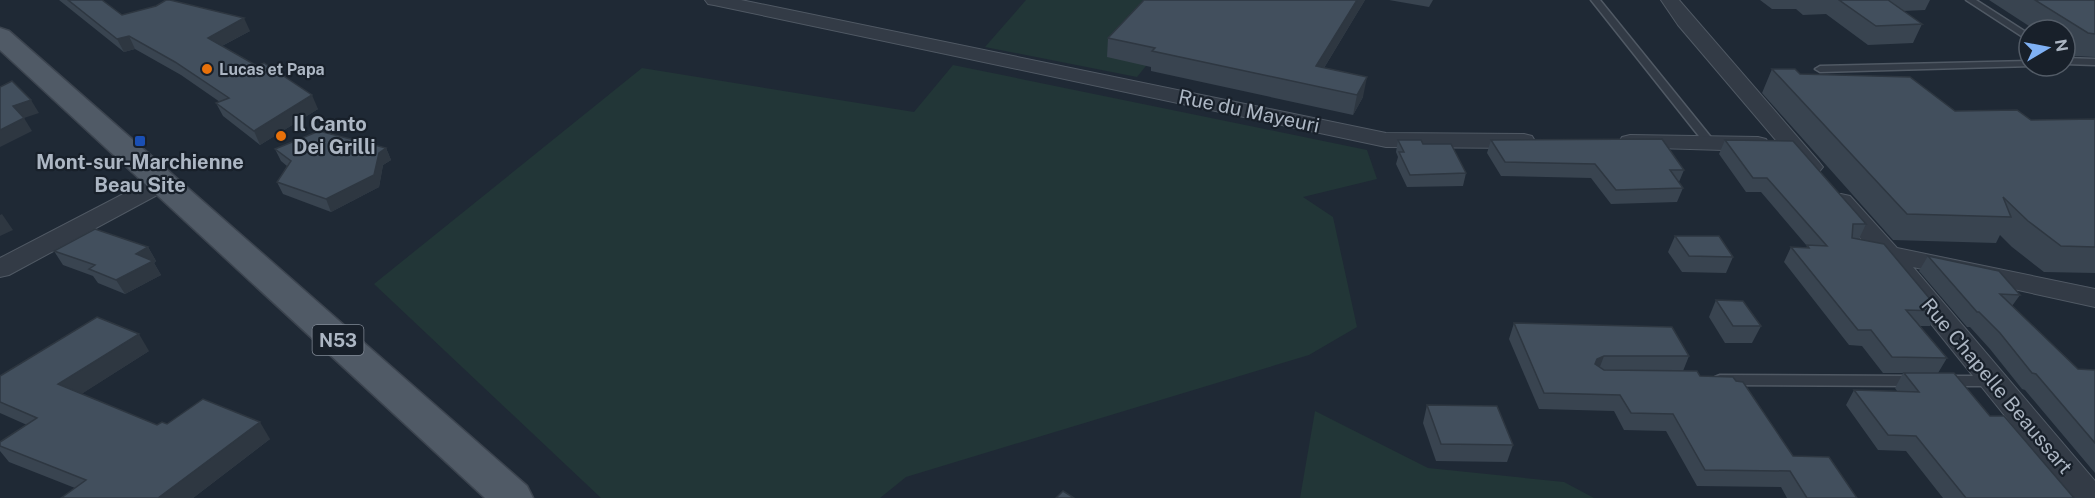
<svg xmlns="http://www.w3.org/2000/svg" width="2095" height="498" font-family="'Public Sans',sans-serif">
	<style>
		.green { fill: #223637 }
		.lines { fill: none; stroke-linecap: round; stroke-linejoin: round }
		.service-casing { stroke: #505964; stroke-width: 3 }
		.minor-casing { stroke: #505964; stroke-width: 2 }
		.primary-casing { stroke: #3c444f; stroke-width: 3 }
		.service { fill: #333b46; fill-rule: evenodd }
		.minor { fill: #333b46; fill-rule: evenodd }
		.primary { fill: #505a66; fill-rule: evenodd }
		.wall { fill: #394450 }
		.shaded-wall { fill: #2e3741 }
		.building { fill: #424f5d; stroke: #2e3741; stroke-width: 1.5 }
		.food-dot { fill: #e8710a; stroke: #18202a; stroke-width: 2 }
		.transit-dot { fill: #1a4fb4; stroke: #18202a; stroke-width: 2 }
		.labels { text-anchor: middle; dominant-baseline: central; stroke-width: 4.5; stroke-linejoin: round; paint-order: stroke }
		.far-poi-label { font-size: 16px; font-weight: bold; fill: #acb6c3; stroke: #18202a; text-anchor: start }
		.shield { fill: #18202a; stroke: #808995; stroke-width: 1.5 }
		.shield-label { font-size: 18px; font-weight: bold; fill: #acb6c3 }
		.street-label { font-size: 20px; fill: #acb6c3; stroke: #18202a }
		.poi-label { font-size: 20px; font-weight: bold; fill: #acb6c3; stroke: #18202a; text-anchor: start }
	</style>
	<rect width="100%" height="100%" fill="#1f2935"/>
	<g class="green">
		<path d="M1026,0H1157L1159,50L1137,77L985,47Z"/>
		<path d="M953,65L1367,150L1377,179L1303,197L1333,217L1357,327L1309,355L906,477L880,498H601L374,284L642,68L914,112Z"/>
		<path d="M1315,411L1428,468L1564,482L1594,498H1300Z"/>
	</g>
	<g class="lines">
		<g class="service-casing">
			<g id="service">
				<path d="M1591,0H1600L1714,141L1715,143L1714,145H1706Z"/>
				<path d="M1966,0H1976L2029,34V41Z"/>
				<path d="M2065,58L2095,59V65L2065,64Z"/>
				<path d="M2029,61V66H2032L1820,72L1815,69L1820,66Z"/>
				<path d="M1720,375L1915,376L1920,378L1922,381L1920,384L1915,386L1720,385L1715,383L1713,380L1715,377Z"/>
				<path d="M1945,376H1993L1998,378L2000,381L1998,384L1993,386H1945L1940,384L1938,381L1940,378Z"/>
			</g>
		</g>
		<g class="minor-casing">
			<g id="minor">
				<path d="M705,0H741L1386,133L1524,134L1532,136L1535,141L1532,146L1524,148L1386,147L714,5L708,4Z"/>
				<path d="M1661,0H1679L1819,162L1823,167L1819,172L1811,174L1803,172L1678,25Z"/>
				<path d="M1630,135L1758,137L1766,139L1769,144L1766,149L1758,151L1622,147L1619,142L1622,137Z"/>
				<path d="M164,175L172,177L176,182L172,187L9,275L0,277V258L156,177Z"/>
				<path d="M1841,194L1850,196L1897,248L2095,289V307L1913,267L2095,481V498H2071L1879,259L1832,206L1829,201L1832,196Z"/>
			</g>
		</g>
		<g class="primary-casing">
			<path id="primary" d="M0,28L9,31L527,486L533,498H485L0,50Z"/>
		</g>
		<use href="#service" class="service"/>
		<use href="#minor" class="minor"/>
		<use href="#primary" class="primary"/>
	</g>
	<g class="wall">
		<path d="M59,0H102L122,15L250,31L222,46L318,109L260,145L223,116L216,103L220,102L181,75L135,49L124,52Z"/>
		<path d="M1365,0L1324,68L1363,97L1353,115L1151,71V67L1107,57L1108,38Z"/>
		<path d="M1389,0H1433L1429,7Z"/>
		<path d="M1760,0H1930L1925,10L1903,11L1922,24L1913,43L1868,45L1826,14L1803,15L1796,9H1772Z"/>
		<path d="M1989,0H2095V57L2074,56L2065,50V30H2035Z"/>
		<path d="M1772,69L1800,74L1955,111L2031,120L2095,119V273L2044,272L2012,247L2000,235L1996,243L1893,240L1762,93Z"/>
		<path d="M1398,140L1423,144L1466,173L1463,186L1407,187L1396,164L1398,157L1396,152Z"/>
		<path d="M1491,140L1684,170L1679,182L1683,188L1677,202L1611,204L1591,178L1501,176L1487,153Z"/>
		<path d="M1725,140L1866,224L1859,239L1940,311L1930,326H1920L1947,358L1938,373L1990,416L2074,498H1943L1906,451L1878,450L1846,405L1854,390L1897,391L1895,388L1903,373H1883L1862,346L1849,345L1784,262L1791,247L1806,248L1807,246L1761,192H1746L1719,154Z"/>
		<path d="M386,148L391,160L383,165L379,187L331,212L283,194L277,182L287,166L281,161L275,149Z"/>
		<path d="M1675,236L1733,257L1726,273L1682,272L1668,252Z"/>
		<path d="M148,247L156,261L154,263L161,275L125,294L98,283L93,276L63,265L54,251Z"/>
		<path d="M1928,256L2020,295L2012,306L2078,369L2095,370V473L2025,390L2022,389L1990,349L1970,327H1967L1919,271Z"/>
		<path d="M1716,300L1761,326L1752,343H1725L1709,317Z"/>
		<path d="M1514,323L1689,356L1683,371L1700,376L1736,381L1793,456L1857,498H1787L1781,487L1697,486L1666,431L1624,430L1614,411L1539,409L1509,339Z"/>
		<path d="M149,351L81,394L157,425L167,424L270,439L193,498H61L75,488L9,462L0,451V442L27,425L0,413V376Z"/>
		<path d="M1427,405L1513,445L1507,462L1436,461L1423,423Z"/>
	</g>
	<g class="shaded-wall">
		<path d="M1357,0H1365L1313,86L1316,66Z"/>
		<path d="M244,18L250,31L214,50L208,38Z"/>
		<path d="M129,36L135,49L124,52L117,39Z"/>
		<path d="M1367,77L1363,97L1353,115L1357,95Z"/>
		<path d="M312,95L318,109L260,145L254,131Z"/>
		<path d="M31,100L39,113L24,118L32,131L0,147V130L13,106Z"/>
		<path d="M386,148L391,160L383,165L379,187L331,212L326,199L379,153Z"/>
		<path d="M2,214L13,230L0,236V215Z"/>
		<path d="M148,247L156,261L154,263L161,275L125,294L116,280L136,254Z"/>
		<path d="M139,334L149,351L69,402L58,384Z"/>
		<path d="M1604,356L1598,372L1591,375L1597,359Z"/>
		<path d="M260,422L270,439L193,498H158Z"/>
	</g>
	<g class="building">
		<path d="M68,0H102L122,15L156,6L166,0H170L244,18L208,38L257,66L264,63L312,95L254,131L216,103L229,98L175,62L129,36L117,39Z"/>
		<path d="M1144,0H1357L1316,66L1367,77L1357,95L1152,51L1155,48L1108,38Z"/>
		<path d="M1839,0H1888L1922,24L1876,26Z"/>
		<path d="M2035,0H2095V34L2088,33Z"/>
		<path d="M1772,69H1795L1800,74L1910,77L1955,111L2017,110L2031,120L2095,119V247L2061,246L2028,221L2003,197L2011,217L1907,214Z"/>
		<path d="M12,81L31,100L13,106L24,118L0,130V87Z"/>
		<path d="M319,131L386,148L379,153L374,175L326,199L277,182L291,161L275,149Z"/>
		<path d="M1662,139L1684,170H1670L1683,188L1616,190L1595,164L1505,162L1491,140Z"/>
		<path d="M1398,140H1421L1423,144H1451L1466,173L1410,175L1399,152H1404Z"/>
		<path d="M1725,140L1793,141L1866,224H1853L1852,238L1884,244L1940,311L1906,310L1947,358L1892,357L1871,330H1858L1791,247L1809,248L1807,245L1827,246L1767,178H1753Z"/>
		<path d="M95,229L148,247L136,254L153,261L116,280L89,269L95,265L54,251Z"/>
		<path d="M1675,236H1719L1733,257L1689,256Z"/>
		<path d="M1928,256L1999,271L2020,295L2000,294L2078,369L2095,370V443L2036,374L2032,373L2000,333L1979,312H1977Z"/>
		<path d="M1716,300L1743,301L1761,326H1733Z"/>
		<path d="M97,317L139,334L58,384L157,425L162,422L167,424L203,399L260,422L158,498H61L86,480L0,446V442L37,418L0,402V376Z"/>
		<path d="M1514,323L1672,327L1689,356H1604L1597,359L1595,364L1604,370L1697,371L1700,376L1733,377L1736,381L1743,382L1793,456L1829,457L1857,498H1807L1790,471L1705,470L1673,414L1631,413L1620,395L1544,393Z"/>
		<path d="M1904,373H1954L1990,416H2004L2074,498H1966L1916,436L1888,435L1854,390L1919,392Z"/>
		<path d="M1427,405L1497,406L1513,445L1441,444Z"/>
		<path d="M1063,491L1074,498H1056Z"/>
	</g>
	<g class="food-dot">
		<circle cx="207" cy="69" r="6"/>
		<circle cx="281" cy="136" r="6"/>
	</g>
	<rect class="transit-dot" x="134" y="135" width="12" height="12" rx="3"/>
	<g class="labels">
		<g class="far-poi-label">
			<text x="219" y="69">Lucas et Papa</text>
		</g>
		<rect class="shield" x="312.5" y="325" width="51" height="30" rx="4.5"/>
		<g class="shield-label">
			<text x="338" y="340">N53</text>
		</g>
		<g class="street-label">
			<text transform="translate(1249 111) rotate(12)">Rue du Mayeuri</text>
			<text transform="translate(1997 386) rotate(50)">Rue Chapelle Beaussart</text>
		</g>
		<g class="poi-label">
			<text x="293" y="124">Il Canto<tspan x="293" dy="23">Dei Grilli</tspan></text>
			<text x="140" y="162" text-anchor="middle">Mont-sur-Marchienne<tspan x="140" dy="23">Beau Site</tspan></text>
		</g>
	</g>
	<g transform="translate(2047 48) rotate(80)"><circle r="28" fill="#18202a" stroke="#535c67" stroke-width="1.5"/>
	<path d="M0-4.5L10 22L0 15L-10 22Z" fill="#7fb1f5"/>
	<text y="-9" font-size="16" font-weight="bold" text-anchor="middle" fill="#acb6c3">N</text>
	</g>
</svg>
